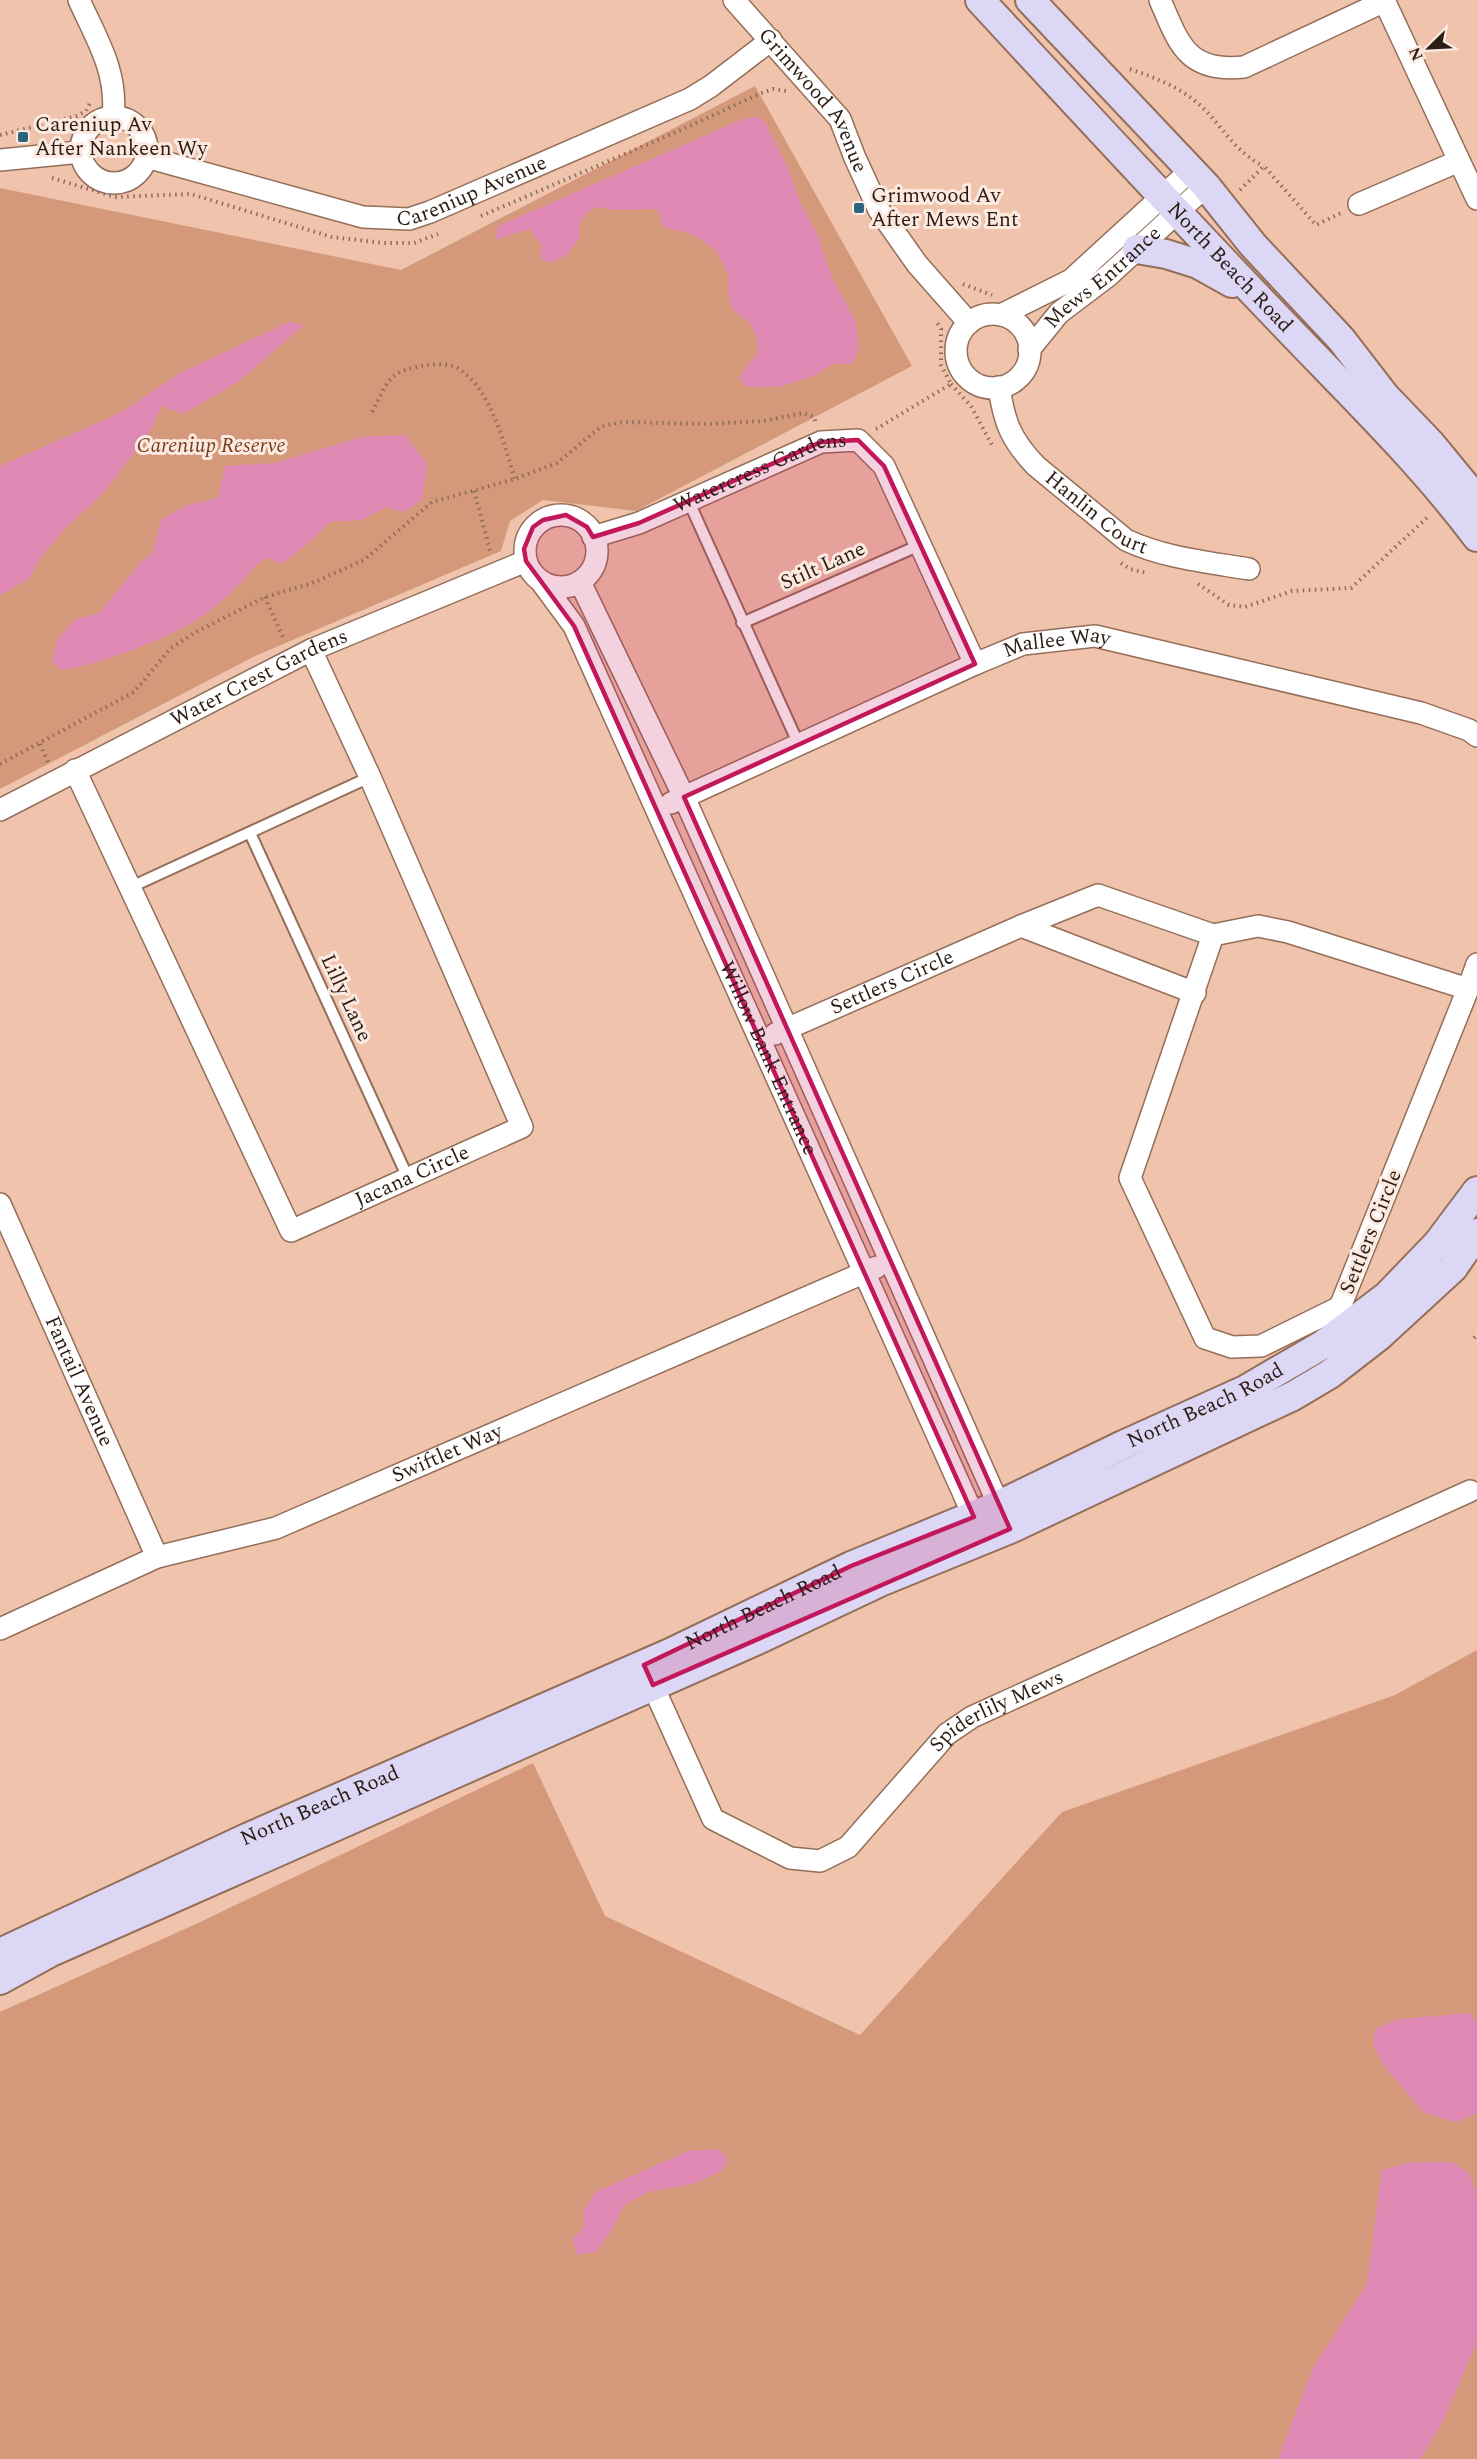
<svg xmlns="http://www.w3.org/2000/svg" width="1477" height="2459" font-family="Spectral,serif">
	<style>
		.green { fill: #d4997a }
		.water { fill: #df88b4 }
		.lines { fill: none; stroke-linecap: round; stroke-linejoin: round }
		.service-casing { stroke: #956e59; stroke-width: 14 }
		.minor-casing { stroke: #956e59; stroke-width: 24 }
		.secondary-casing { stroke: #956e59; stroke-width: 32 }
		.path { stroke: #896c5c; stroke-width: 4; stroke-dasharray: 1.5 4.5; stroke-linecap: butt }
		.service { stroke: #fff; stroke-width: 10 }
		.minor { stroke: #fff; stroke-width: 21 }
		.secondary { stroke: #dcd7f5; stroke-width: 28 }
		.marked { fill: #c2185b; fill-opacity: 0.2; stroke: #c2185b; stroke-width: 4.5; stroke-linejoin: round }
		.poi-dot { fill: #2b657e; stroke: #fceae1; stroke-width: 2 }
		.labels { text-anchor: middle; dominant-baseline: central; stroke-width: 6; stroke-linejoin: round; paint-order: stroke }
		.street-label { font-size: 21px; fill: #2c1d14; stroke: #fceae1 }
		.poi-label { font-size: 21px; fill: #2c1d14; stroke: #fceae1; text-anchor: start }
		.park-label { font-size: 21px; font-style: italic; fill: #773f1f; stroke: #fceae1 }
	</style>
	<rect width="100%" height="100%" fill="#efc3ac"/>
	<g class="green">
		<path d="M755,86L912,366L636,511L543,500L510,521L501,551L255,656L0,789V188L401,270Z"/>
		<path d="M1477,1650V2459H0V2012L198,1923L533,1763L605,1916L860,2035L1062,1812L1395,1695Z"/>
	</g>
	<g class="water">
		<path d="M756,117L764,120L788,168L800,202L817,234L832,277L855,321L859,346L853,363L833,364L813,376L779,387H746L739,377L758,352C756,330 753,322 733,311L728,295L729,276L717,251L692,234L663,227L658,209L615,210L595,207C581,216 577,224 579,239L567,255L550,263L539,257L542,245L529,229L496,240L498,226L743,119Z"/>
		<path d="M289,322L304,325L239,381L183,414L161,406L151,430L105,491L62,532L41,557L29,579L0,595V466L120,413L180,373Z"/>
		<path d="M405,435L427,464L422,500L404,512L386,507L362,520L330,522L311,541L282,564L269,558C255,562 248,576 238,585C229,595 217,605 207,613C176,635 97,667 60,670L52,660L58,638L76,619L99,613L140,563L153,552L161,520L184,506L218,498L225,466L275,463L362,437Z"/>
		<path d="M1469,2013L1477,2023V2113L1456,2122L1424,2113L1383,2065L1373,2045L1375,2029L1399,2019Z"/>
		<path d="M719,2149L728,2159L722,2171L694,2184L648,2192L624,2205L612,2230L596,2252L577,2255L572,2239L584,2227L583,2211L596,2192L688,2151Z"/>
		<path d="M1412,2162H1452L1469,2173L1477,2195V2342L1442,2424L1420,2459H1278L1313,2368L1367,2284L1382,2170Z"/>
	</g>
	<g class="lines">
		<g class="service-casing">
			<g id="service">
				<path d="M689,502L799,745"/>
				<path d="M742,623L920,545"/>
				<path d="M250,833L408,1178"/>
				<path d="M131,887L370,777"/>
			</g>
		</g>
		<g class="minor-casing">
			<g id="minor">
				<path d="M79,0C97,40 118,72 113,117"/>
				<path id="s1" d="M734,0L840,119L855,158L879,210L917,264L969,323"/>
				<path d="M1160,0C1179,44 1187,73 1244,67L1385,1"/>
				<path d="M1384,0L1477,199"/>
				<circle cx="114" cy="150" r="33"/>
				<path id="s2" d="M146,157L363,217L409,219L430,212L690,99L711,86L771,40"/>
				<path d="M0,160L81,152"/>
				<path d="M1359,204L1459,161"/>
				<circle cx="993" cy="351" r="37"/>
				<path d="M1001,315L1071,280L1191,170"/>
				<path id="s3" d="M1029,350L1059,313L1108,276L1206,186"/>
				<path id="s4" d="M999,387C1004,422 1011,440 1036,466L1126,540C1164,558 1208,562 1249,569"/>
				<circle cx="561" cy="551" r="36"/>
				<path id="s5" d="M593,537L639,523L821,442L858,440L884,466L975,664"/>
				<path d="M580,582L684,797L1005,1519"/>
				<path id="s6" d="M543,584L574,626L979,1528"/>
				<path id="s7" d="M75,770L291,1231L522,1127L370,777L311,650"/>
				<path id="s8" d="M671,803L975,664L1023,644L1095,636L1421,713L1469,730L1477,736"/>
				<path id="s9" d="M0,810L311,650L526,561"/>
				<path d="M1021,926L1195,993"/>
				<path d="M1258,926L1288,932L1468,989L1340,1307L1261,1346L1232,1347L1205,1338L1130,1178L1213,935Z"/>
				<path d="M1468,989L1477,964"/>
				<path id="s10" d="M775,1034L1021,926L1098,895L1213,935"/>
				<path id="s11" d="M0,1204L157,1557"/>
				<path id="s12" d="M0,1629L157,1557L276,1528L877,1267"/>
				<path id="s13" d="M647,1673L713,1819L790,1858L820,1861L848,1847L947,1734L972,1717L1470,1491"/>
			</g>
		</g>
		<g class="secondary-casing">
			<g id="secondary">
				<path id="s14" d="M980,0C1077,105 1173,209 1272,312C1341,385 1416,456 1477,537"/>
				<path d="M1030,0L1206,186L1253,245L1341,339L1385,396L1430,443L1477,500"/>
				<path d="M1137,249L1166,254L1198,264L1232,283"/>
				<path id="s15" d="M0,1953L249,1837L670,1653L851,1566L999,1505L1123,1445L1245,1390L1324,1344L1387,1296L1438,1243L1477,1191"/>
				<path d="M0,1980L51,1952L755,1641L880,1582L1010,1529L1293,1396L1330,1374L1379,1336L1453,1268L1477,1233"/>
			</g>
		</g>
		<g class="path">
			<path d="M1130,69C1158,79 1183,88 1204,109C1223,128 1238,155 1264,166"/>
			<path d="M0,135L77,116L86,111L91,101"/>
			<path d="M52,178L115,197L191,194L332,237L384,243H414L438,234"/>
			<path d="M1240,190L1264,166L1316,225L1343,212"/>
			<path d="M481,216L683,129L759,94L773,89L786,91"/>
			<path d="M963,284L992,295"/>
			<path d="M951,384L971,406L992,445"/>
			<path d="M372,412C390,378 388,371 428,365C436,364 453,364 459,369C493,392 503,443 515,479"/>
			<path d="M876,429L951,384L941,365V329L936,321"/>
			<path d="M474,491L491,554"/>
			<path d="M1121,563L1130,569L1147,573"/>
			<path d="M1198,584L1229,605L1245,607L1292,591L1351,588L1429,516"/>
			<path d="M265,597L284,640"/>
			<path d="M40,744L48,762"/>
			<path d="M0,764L134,692L171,648L194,633L265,597L310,584L364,560L432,502L515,479L557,463L602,426L623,422L706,424L763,421L804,413L814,417L816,424"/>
			<path d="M1474,1338L1477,1335"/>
		</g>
		<use href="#service" class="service"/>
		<use href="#minor" class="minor"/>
		<use href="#secondary" class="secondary"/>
	</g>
	<path class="marked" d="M858,440L884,466L975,664L684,797L1010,1529L653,1685L644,1665L851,1566L974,1517L574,626L526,561L524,549L533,527L543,520L566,515L587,527L593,537L639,523L821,442Z"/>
	<g class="poi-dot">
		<rect x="17" y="131" width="12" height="12" rx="3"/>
		<rect x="853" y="202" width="12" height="12" rx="3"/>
	</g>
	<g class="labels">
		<g class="street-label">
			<text stroke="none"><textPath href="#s1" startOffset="129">Grimwood Avenue</textPath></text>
			<text stroke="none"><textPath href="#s2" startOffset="339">Careniup Avenue</textPath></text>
			<text stroke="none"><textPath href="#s14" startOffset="366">North Beach Road</textPath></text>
			<text stroke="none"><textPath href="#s3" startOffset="104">Mews Entrance</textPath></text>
			<text stroke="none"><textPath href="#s5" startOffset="180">Watercress Gardens</textPath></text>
			<text stroke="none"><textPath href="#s4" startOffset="166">Hanlin Court</textPath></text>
			<text transform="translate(823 566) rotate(-24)">Stilt Lane</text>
			<text stroke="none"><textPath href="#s8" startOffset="420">Mallee Way</textPath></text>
			<text stroke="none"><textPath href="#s9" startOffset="291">Water Crest Gardens</textPath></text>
			<text stroke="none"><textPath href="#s10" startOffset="128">Settlers Circle</textPath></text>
			<text transform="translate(346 998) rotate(65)">Lilly Lane</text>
			<text stroke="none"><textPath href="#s6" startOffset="526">Willow Bank Entrance</textPath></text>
			<text stroke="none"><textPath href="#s7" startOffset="642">Jacana Circle</textPath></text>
			<text transform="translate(1371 1232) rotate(-68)">Settlers Circle</text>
			<text stroke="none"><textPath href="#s11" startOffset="194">Fantail Avenue</textPath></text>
			<text stroke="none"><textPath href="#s15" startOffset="1324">North Beach Road</textPath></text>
			<text stroke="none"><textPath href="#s12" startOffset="482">Swiftlet Way</textPath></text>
			<text stroke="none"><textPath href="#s15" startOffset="838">North Beach Road</textPath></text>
			<text stroke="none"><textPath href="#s13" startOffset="513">Spiderlily Mews</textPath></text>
			<text stroke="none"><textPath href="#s15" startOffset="352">North Beach Road</textPath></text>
		</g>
		<g class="poi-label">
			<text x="35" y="125">Careniup Av<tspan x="35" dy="24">After Nankeen Wy</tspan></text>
			<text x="871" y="196">Grimwood Av<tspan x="871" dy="24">After Mews Ent</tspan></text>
		</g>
		<g class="park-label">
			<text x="211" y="446">Careniup Reserve</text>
		</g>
	</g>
	<g transform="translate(1429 48) rotate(246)" stroke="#fceae1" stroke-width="4.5" paint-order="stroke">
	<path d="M0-4.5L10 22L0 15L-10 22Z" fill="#2c1d14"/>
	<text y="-9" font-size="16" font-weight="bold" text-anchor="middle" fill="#2c1d14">N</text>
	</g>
</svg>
